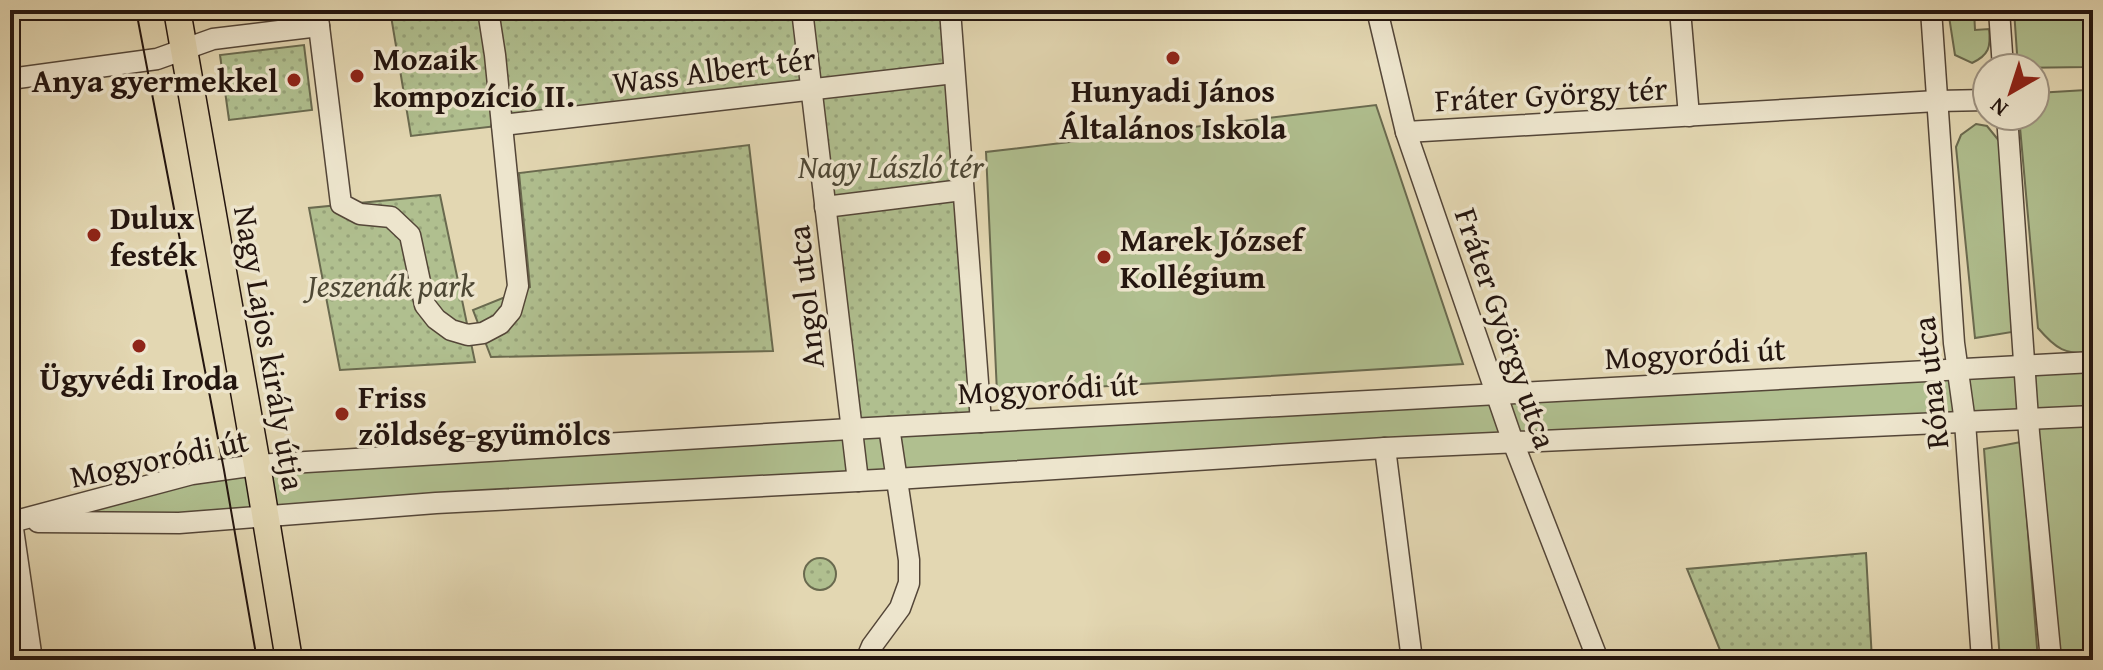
<svg xmlns="http://www.w3.org/2000/svg" width="2103" height="670" font-family="'Gentium Book Plus',serif">
	<style>
		.grass { fill: #b0bf8f; stroke: #6a6a4f; stroke-width: 2 }
		.park { fill: url(#park-dots); stroke: #6a6a4f; stroke-width: 2 }
		.lines { fill: none; stroke-linecap: round; stroke-linejoin: round }
		.minor-casing { stroke: #544638; stroke-width: 23 }
		.major-casing { stroke: #24150f; stroke-width: 29 }
		.minor { stroke: #ede5cd; stroke-width: 20 }
		.major { stroke: #e3d7b2; stroke-width: 26 }
		.tram { stroke: #24150f; stroke-width: 2 }
		.poi-dot { fill: #8f2418; stroke: #ede5cd; stroke-width: 3 }
		.labels { text-anchor: middle; dominant-baseline: central; stroke-width: 7; stroke-linejoin: round; paint-order: stroke }
		.poi-label { font-size: 32px; font-weight: bold; fill: #24150f; stroke: #ede5cd; text-anchor: start }
		.street-label { font-size: 32px; fill: #24150f; stroke: #ede5cd }
		.park-label { font-size: 32px; font-style: italic; fill: #4e4835; stroke: #ede5cd }
	</style>
	<defs>
		<pattern id="park-dots" width="8" height="8" patternUnits="userSpaceOnUse" patternTransform="scale(2)"><rect width="8" height="8" fill="#b0bf8f"/><path d="M2 2h.1M6 6h.1" fill="none" stroke="#97a37a" stroke-width="1.8" stroke-linecap="round"/></pattern>
	</defs>
	<rect width="100%" height="100%" fill="#e3d7b2"/>
	<filter id="stains"><feTurbulence type="fractalNoise" baseFrequency=".0025" numOctaves="4"/><feColorMatrix values="0 0 0 0 .2 0 0 0 0 .09 0 0 0 0 .02 0 0 0 .5 -.17"/></filter>
	<radialGradient id="worn" r=".72"><stop offset=".6" stop-color="#630" stop-opacity="0"/><stop offset="1" stop-color="#630" stop-opacity=".3"/></radialGradient>
	<g class="grass">
		<path d="M1948,10H1974L1975,30L1989,29C1991,47 1989,55 1972,63L1955,55Z"/>
		<path d="M2014,10H2083L2088,67L2018,68Z"/>
		<path d="M2086,90L2093,96V353C2065,355 2056,349 2038,328L2019,116H2035L2037,93Z"/>
		<path d="M1376,105L1463,364L997,393L986,152Z"/>
		<path d="M1976,124L1987,126L2000,142L2012,332L1975,338L1956,147L1961,135Z"/>
		<path d="M2093,362V660H2051L2029,420L12,522L192,474Z"/>
		<path d="M2021,442L2038,660H2000L1984,449Z"/>
	</g>
	<g class="park">
		<path d="M390,10H950L954,73L411,136Z"/>
		<path d="M304,45L312,110L229,120L220,55Z"/>
		<path d="M951,80L972,413L855,421L818,95Z"/>
		<path d="M749,145L773,351L491,357L473,310L530,287L519,173Z"/>
		<path d="M440,195L475,362L340,370L309,208Z"/>
		<path d="M1866,553L1872,660H1724L1687,569Z"/>
		<circle cx="820" cy="574" r="16"/>
	</g>
	<g class="lines">
		<g class="minor-casing">
			<g id="minor">
				<path d="M317,10L341,204L360,214L391,217L410,235L425,305L436,319L451,330L468,335L483,333L500,324L511,311L518,286L495,55L488,10"/>
				<path d="M802,10L858,481"/>
				<path d="M950,10L981,422"/>
				<path d="M1377,10L1406,132L1513,442L1598,660"/>
				<path d="M1680,10L1689,116"/>
				<path d="M1931,10L1954,343L1965,422L1982,660"/>
				<path d="M1999,10L2003,68"/>
				<path d="M10,79L157,59L213,39L319,26"/>
				<path d="M2007,116L2029,433L2051,660"/>
				<path d="M502,125L954,73"/>
				<path d="M1406,132L1937,101L1987,100"/>
				<path d="M825,207L962,190"/>
				<path d="M1385,448L1412,660"/>
				<path d="M12,522L192,474L257,465L850,429L2093,362"/>
				<path d="M12,522L32,660"/>
				<path d="M38,522L179,523L436,503L896,479L1385,448L2093,416"/>
				<path d="M866,660L872,646L900,608L909,583V560L889,427"/>
			</g>
		</g>
		<g class="major-casing">
			<path id="major" d="M177,10L257,465L289,660"/>
		</g>
		<use href="#minor" class="minor"/>
		<use href="#major" class="major"/>
		<path class="tram" d="M136,10L224,470L257,660"/>
	</g>
	<g class="poi-dot">
		<circle cx="1173" cy="58" r="8"/>
		<circle cx="357" cy="76" r="8"/>
		<circle cx="294" cy="80" r="8"/>
		<circle cx="94" cy="235" r="8"/>
		<circle cx="1104" cy="257" r="8"/>
		<circle cx="139" cy="346" r="8"/>
		<circle cx="342" cy="414" r="8"/>
	</g>
	<g class="labels">
		<g class="poi-label">
			<text x="373" y="58">Mozaik<tspan x="373" dy="37">kompozíció II.</tspan></text>
			<text x="278" y="80" text-anchor="end">Anya gyermekkel</text>
			<text x="1173" y="90" text-anchor="middle">Hunyadi János<tspan x="1173" dy="37">Általános Iskola</tspan></text>
			<text x="110" y="217">Dulux<tspan x="110" dy="37">festék</tspan></text>
			<text x="1120" y="239">Marek József<tspan x="1120" dy="37">Kollégium</tspan></text>
			<text x="139" y="378" text-anchor="middle">Ügyvédi Iroda</text>
			<text x="358" y="396">Friss<tspan x="358" dy="37">zöldség-gyümölcs</tspan></text>
		</g>
		<g class="street-label">
			<text transform="translate(714 70) rotate(-7)">Wass Albert tér</text>
			<text transform="translate(1551 94) rotate(-3)">Fráter György tér</text>
			<text transform="translate(805 297) rotate(-96)">Angol utca</text>
			<text transform="translate(1506 328) rotate(71)">Fráter György utca</text>
			<text transform="translate(270 348) rotate(80)">Nagy Lajos király útja</text>
			<text transform="translate(1695 353) rotate(-3)">Mogyoródi út</text>
			<text transform="translate(1930 383) rotate(-96)">Róna utca</text>
			<text transform="translate(1048 388) rotate(-3)">Mogyoródi út</text>
			<text transform="translate(159 458) rotate(-12)">Mogyoródi út</text>
		</g>
		<g class="park-label">
			<text x="891" y="166">Nagy László tér</text>
			<text x="391" y="285">Jeszenák park</text>
		</g>
	</g>
	<rect width="2103" height="670" fill="none" stroke="#e3d7b2" stroke-width="40"/>
	<rect x="12" y="12" width="2079" height="646" fill="none" stroke="#24150f" stroke-width="4"/>
	<rect x="20" y="20" width="2063" height="630" fill="none" stroke="#24150f" stroke-width="2"/>
	<g transform="translate(2011 92) rotate(219)"><circle r="38" fill="#ede5cd" stroke="#9d9281" stroke-width="2"/>
	<path d="M0-6L14 30L0 20L-14 30Z" fill="#8f2418"/>
	<text y="-12" font-size="22" font-weight="bold" text-anchor="middle" fill="#24150f">N</text>
	</g>
	<rect width="100%" height="100%" filter="url(#stains)"/>
	<rect width="100%" height="100%" fill="url(#worn)"/>
</svg>
